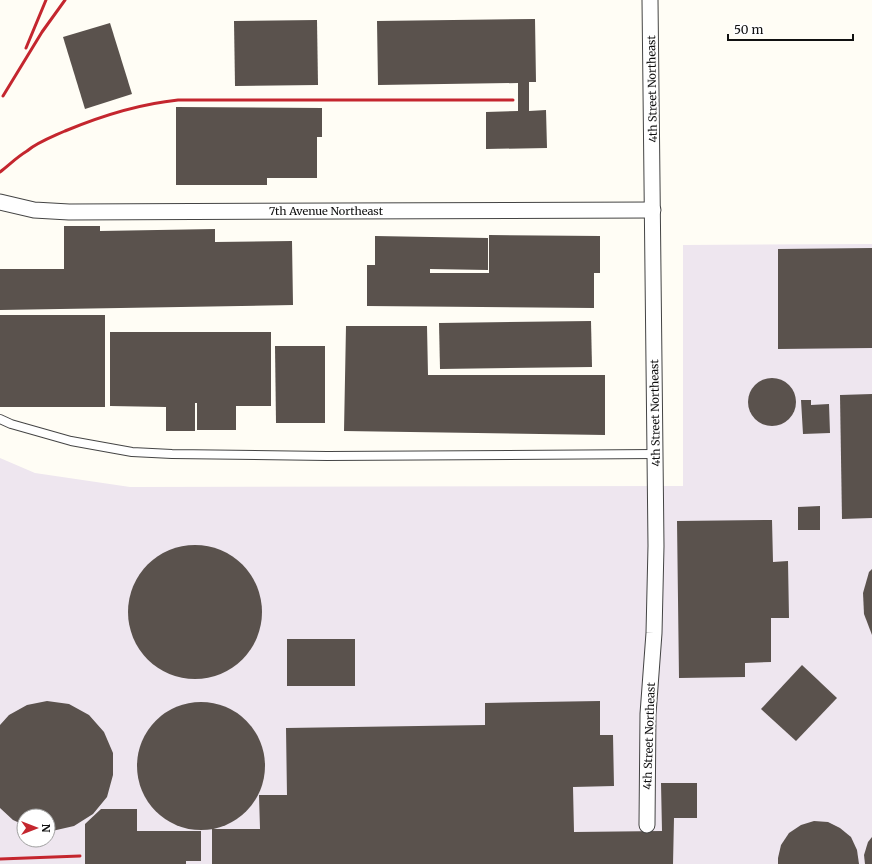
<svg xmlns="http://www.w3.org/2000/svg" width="872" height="864" font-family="Merriweather,serif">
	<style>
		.industrial { fill: #eee6ef; fill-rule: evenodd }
		.building { fill: #5a524d }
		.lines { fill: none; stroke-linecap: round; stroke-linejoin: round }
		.service-casing { stroke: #444; stroke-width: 10 }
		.minor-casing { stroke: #444; stroke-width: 17 }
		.service { stroke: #fff; stroke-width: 8 }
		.minor { stroke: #fff; stroke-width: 15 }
		.rail { stroke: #c4262e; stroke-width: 3 }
		.labels { text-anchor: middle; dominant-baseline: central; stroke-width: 4; stroke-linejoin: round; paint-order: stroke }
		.street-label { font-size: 11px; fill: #111; stroke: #fff }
	</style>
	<rect width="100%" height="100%" fill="#fffdf5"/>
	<path class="industrial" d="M872,244V864H0V458L35,473L130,487L683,486V245ZM24,816H48V840H24Z"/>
	<g class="building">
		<path d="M535,19L536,82H529V111L546,110L547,148L486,149V112L518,111V83L378,85L377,21Z"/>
		<path d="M317,20L318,85L235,86L234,21Z"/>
		<path d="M110,23L132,94L85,109L63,37Z"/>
		<path d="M176,107L322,108V137H317V178H267V185H176Z"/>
		<path d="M64,226H100V231L215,229V242L292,241L293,305L0,310V269H64Z"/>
		<path d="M489,235L600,236V273H594V308L367,306V265H375V236L488,238V270L430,269V273H489Z"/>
		<path d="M872,248V348L778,349V249Z"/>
		<rect x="0" y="315" width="105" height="92"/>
		<path d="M591,321L592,367L440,369L439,323Z"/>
		<path d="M346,326H427L428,375H605V435L344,431Z"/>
		<path d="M110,332H271V406H236V430H197V403H195V431H166V407L110,406Z"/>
		<path d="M275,346H325V423H276Z"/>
		<circle cx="772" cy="402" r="24"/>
		<path d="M872,394V518L842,519L840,395Z"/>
		<path d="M801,400H811V405L829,404L830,433L803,434Z"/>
		<path d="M820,506V530H798V507Z"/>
		<path d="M772,520L773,562L788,561L789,618H771V662L745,663V677L679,678L677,521Z"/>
		<circle cx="195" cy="612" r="67"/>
		<path d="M872,569V635L864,614L863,593L869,572Z"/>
		<rect x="287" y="639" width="68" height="47"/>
		<path d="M802,665L837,698L796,741L761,709Z"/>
		<path d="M47,701L69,704L89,715L104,732L113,753V775L107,797L93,814L74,826L52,831H48V816H24V825L13,820L0,808V725L9,715L27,705Z"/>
		<path d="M600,701V735H613L614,786L573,787L574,832L662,831L661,783H697V818H674L673,864H212V829H260L259,795H287L286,728L485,725V703Z"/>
		<circle cx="201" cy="766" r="64"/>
		<path d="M101,809H137V831H201V861H186V864H85V824Z"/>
		<path d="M814,821L828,822L840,828L851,837L857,850L859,864H778V858L781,845L789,833L801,825Z"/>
		<path d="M872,837V864H865L864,855L868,842Z"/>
	</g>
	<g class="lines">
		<g class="service-casing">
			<path id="service" d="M0,419L11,424L71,441L132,452L172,454L327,456L656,454"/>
		</g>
		<g class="minor-casing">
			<g id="minor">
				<path d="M0,202L34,210L69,212L653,210"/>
				<path d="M647,825L648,714L654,633L656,546L650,0"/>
			</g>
		</g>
		<use href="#service" class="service"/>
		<use href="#minor" class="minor"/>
		<g class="rail">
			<path d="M26,48L46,0"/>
			<path d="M3,96L42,32L65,0"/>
			<path d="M0,172C9,165 17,157 27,151C38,142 52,137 65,131C101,116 139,104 178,100H513"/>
			<path d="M0,859L80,856"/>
		</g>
	</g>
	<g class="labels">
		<g class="street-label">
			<text transform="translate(652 89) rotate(-91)">4th Street Northeast</text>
			<text x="326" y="211">7th Avenue Northeast</text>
			<text transform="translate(655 413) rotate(-91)">4th Street Northeast</text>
			<text transform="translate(649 736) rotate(-88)">4th Street Northeast</text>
		</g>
	</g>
	<g transform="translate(36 828) rotate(90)"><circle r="19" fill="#ffffff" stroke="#a0a0a0"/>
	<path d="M0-3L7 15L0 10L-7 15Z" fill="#c4262e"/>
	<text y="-6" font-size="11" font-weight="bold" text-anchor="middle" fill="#111111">N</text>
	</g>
	<path d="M728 34v6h125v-6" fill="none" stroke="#111111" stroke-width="2"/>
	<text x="734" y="34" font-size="12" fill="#111111" stroke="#ffffff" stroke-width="3" paint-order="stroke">50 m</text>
</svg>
